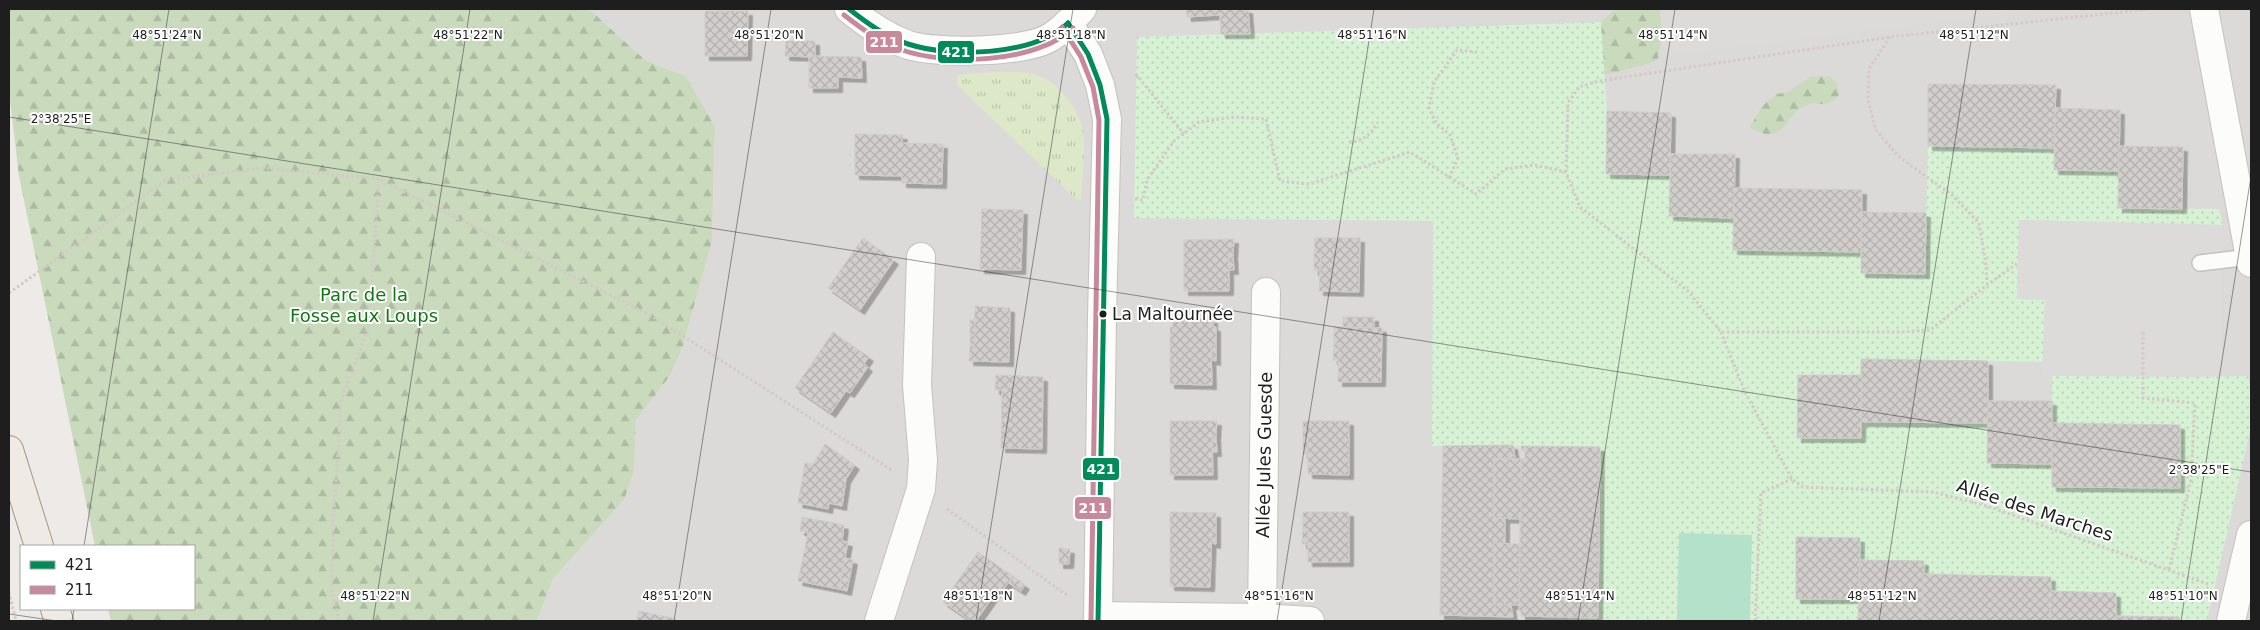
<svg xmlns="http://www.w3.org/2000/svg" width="2260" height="630" font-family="'DejaVu Sans',sans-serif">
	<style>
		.residential { fill: #dcdad8 }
		.grass { fill: url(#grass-tufts) }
		.forest { fill: url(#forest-firs) }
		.park { fill: url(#park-dots) }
		.pitch { fill: #b4e1ca }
		.parking { fill: #dddbda }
		.building { fill: url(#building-cross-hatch); stroke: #d0ccc9; filter: url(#shadow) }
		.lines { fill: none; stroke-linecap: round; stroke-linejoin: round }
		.service-casing { stroke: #c4c2c1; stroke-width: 18 }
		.minor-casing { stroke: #c4c2c1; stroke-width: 30 }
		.tertiary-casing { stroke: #c4c2c1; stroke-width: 30 }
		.primary-casing { stroke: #a29585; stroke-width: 30 }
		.path { stroke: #d6c8c7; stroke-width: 3; stroke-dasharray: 2.5 2.5; stroke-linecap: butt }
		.service { stroke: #fcfcfb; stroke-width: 15 }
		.minor { stroke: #fcfcfb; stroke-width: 28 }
		.tertiary { stroke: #fcfcfb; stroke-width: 28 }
		.primary { stroke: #f0eae4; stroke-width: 28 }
		.bus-1-casing { stroke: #fff; stroke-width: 9 }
		.bus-2-casing { stroke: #fff; stroke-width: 9 }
		.bus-1 { stroke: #008b5a; stroke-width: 5 }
		.bus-2 { stroke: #c8899b; stroke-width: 5 }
		.ticks { fill: none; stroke: #1e1e1e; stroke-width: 1; stroke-opacity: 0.45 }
		.bus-dot { fill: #1e1e1e; stroke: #fff; stroke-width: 2 }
		.labels { text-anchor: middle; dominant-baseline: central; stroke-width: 4; stroke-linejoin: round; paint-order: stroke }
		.bus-label { font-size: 17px; fill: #1e1e1e; stroke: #fff; text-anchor: start }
		.park-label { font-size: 18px; fill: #117811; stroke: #fff }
		.street-label { font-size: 18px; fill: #1e1e1e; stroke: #fff }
		.ticks-label { font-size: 12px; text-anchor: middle; fill: #1e1e1e; stroke: #fff; stroke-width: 4; stroke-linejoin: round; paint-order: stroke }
		.line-badge { stroke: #fff; stroke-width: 2 }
		.badge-label { font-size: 14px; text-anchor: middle; font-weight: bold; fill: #fff }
	</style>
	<defs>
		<pattern id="grass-tufts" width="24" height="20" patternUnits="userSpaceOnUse" patternTransform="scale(1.25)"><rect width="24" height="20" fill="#dce8c7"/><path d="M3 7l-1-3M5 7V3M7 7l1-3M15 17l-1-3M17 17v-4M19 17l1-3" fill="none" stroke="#bcc7aa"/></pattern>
		<pattern id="forest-firs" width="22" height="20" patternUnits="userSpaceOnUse" patternTransform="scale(1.25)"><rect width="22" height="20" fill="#cadabd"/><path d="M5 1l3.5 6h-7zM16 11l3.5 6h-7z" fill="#adbba2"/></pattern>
		<pattern id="park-dots" width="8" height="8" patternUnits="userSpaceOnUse" patternTransform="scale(1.25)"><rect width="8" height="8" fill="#d6f1d4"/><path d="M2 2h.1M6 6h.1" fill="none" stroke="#b7ceb6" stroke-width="1.8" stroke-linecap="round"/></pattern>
		<pattern id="building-cross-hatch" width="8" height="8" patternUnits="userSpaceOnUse" patternTransform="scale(1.25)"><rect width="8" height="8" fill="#d1cecc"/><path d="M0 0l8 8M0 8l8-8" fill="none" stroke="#b3b0af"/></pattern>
		<filter id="shadow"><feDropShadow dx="4.5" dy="4.5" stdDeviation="0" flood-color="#0004"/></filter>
	</defs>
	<rect width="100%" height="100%" fill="#edeae7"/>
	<path class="residential" d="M589,9H2251V621H537L553,579L624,500L634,472L636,420L670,376L683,346L712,241L715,127L686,76L646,61Z"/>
	<path class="grass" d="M995,72C1009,72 1021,71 1034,74C1057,80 1079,108 1083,131C1086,153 1082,178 1081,200H1077L957,85L958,75Z"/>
	<g class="forest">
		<path d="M9,9H589L646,61L686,76L715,127L712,241L683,346L670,376L636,420L634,472L624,500L553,579L537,621H111L108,609H194V546H95L19,176L9,91Z"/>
		<path d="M1615,9H1660L1663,37L1658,59L1653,62L1610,74L1591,75L1468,26L1601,22Z"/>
		<path d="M1829,76L1837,83L1839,95C1822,111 1822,100 1807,105C1784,112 1786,150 1750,127L1762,106L1777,94L1788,92L1810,77Z"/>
	</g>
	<path class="park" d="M1601,22L1607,111L1606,174L1670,175V216L1734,218L1733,250L1861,252V273L1925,274L1928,146L2054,148L2119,171L2118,208L2219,209L2223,225L2019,220L2017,299L2045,300L2043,362L1861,359L1862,375L1797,438H1861V422L1988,423L1987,463L2052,464V487H2180V425L2052,423V376L2194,377L2248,376L2251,394L2250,431L2207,621H1568V618H1598L1600,447L1432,446L1433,221L1134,218L1137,37Z"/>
	<path class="pitch" d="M1679,533L1752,535L1750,621H1677Z"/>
	<g class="parking">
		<path d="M1660,9H2044L1658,56L1662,37Z"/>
		<path d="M2019,220L2223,225L2221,376H2042L2045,300L2017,299Z"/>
	</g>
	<g class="building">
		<path d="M1186,9H1248L1250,34H1221L1220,15L1187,17Z"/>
		<path d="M705,11H748L747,56H705Z"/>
		<path d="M786,41H815V57L785,56Z"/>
		<path d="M809,56L861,57L862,78L838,77V88H809Z"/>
		<path d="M1928,84L2056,85L2054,148L1928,146Z"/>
		<path d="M2055,108L2120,110L2119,171L2054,170Z"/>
		<path d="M1607,111L1671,113L1670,175L1606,174Z"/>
		<path d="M855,134L903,135L902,143L943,144L942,184L902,183V176L855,175Z"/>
		<path d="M2119,146L2183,147L2182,209L2118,208Z"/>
		<path d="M1671,154H1735L1734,218L1669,216Z"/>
		<path d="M1734,188L1862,190L1861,252L1733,250Z"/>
		<path d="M982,209L1023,210L1021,270L980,269Z"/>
		<path d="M1862,212L1926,213L1925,274L1861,273Z"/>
		<path d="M863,238L894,260L860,310L828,288Z"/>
		<path d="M1315,238H1360L1359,292L1319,291L1321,254H1314Z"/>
		<path d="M1234,239L1233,255H1229V291H1184V240Z"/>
		<path d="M1314,254H1321L1320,270L1314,271Z"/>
		<path d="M1229,255H1233L1234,270H1229Z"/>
		<path d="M975,306L1010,308L1009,362L969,361L970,346H974Z"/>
		<path d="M1343,317H1374V328L1343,327Z"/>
		<path d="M1172,318L1213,319V327H1216V345H1211L1212,385L1170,384V327H1173Z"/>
		<path d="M970,320H975L974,346H970Z"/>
		<path d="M1334,327L1382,328L1381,382H1338L1339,344H1334Z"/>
		<path d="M833,332L869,357L864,364L868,367L850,393L846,391L831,413L795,388Z"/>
		<path d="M1334,344H1339V360H1333Z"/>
		<path d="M1211,345H1216V361L1212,360Z"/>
		<path d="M1861,359L1988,361V423L1861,422Z"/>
		<path d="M996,375L1043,377L1042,449L1001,448L1002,390H995Z"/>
		<path d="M1798,375H1862L1861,438H1797Z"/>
		<path d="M1988,401H2052V464L1987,463Z"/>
		<path d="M1170,421H1217L1216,436H1212L1213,475H1170Z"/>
		<path d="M1303,421H1349V475L1308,474V438H1303Z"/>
		<path d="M2052,423L2180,425V488L2052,487Z"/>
		<path d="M1212,436H1216L1217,452H1212Z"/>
		<rect x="1303" y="438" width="5" height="16"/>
		<path d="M825,444L855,465L846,479L842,506L829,503L828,509L798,503L805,463L813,464Z"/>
		<path d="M1513,445L1515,458L1494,459V518H1505V544L1494,543V604L1511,605L1513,617L1440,615L1443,446Z"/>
		<path d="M1521,446L1600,447L1598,618L1521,616V611L1519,610L1521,459L1525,458V451H1522Z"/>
		<path d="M1494,459H1521V519L1494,518Z"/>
		<path d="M1170,512L1216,513V528H1212L1210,587L1170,586Z"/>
		<path d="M1303,512H1349V562H1308V529H1303Z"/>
		<path d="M802,517L844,525L842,541L848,542L839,589L798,581L808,533L800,531Z"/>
		<path d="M1212,528H1216V544L1211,543Z"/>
		<path d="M1303,529H1308V544H1302Z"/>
		<path d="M1796,537L1860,538L1859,599H1796Z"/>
		<path d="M1494,543L1520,544L1519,605L1494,604Z"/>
		<path d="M1059,548L1070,549L1069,564H1059Z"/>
		<path d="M978,552L1013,576L1003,590L999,588L976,621H971L943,602Z"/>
		<path d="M845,558L853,560L847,591L839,589Z"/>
		<path d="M1860,560L1924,561L1923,621H1858Z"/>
		<path d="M1923,574L2051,577L2050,621H1923Z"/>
		<path d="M1013,576L1025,585L1021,591L1009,583Z"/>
		<path d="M2050,591L2116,593V621H2050Z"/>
		<path d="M639,611L676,619V621H637Z"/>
		<path d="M2116,616L2179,617V621H2116Z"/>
	</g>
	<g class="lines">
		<g class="service-casing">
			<path id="service" d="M2200,263L2250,257"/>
		</g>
		<g class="minor-casing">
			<g id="minor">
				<path d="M2204,9L2251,263"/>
				<path d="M1068,23L1088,54L1100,85L1107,119L1102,316L1098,621"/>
				<path d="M1098,616L1262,618L1310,621"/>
				<path d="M1262,618L1266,292"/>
				<path d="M879,621L921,489L923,460L917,385L921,257"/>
				<path d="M2231,621L2251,535"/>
			</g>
		</g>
		<g class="tertiary-casing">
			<path id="tertiary" d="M849,9C867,24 886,37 908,45C936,54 1026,53 1051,37C1062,30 1073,19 1082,9"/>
		</g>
		<g class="primary-casing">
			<g id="primary">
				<path d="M9,450L39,546"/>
				<path d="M55,609L59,621"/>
			</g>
		</g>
		<g class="path">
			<path d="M1890,37L1869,69L1868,100L1876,130L1898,156L1952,195L1979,223L1986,265L1987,284"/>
			<path d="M1136,74L1184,134"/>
			<path d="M1349,142C1365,141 1370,134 1378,122"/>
			<path d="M1566,172L1568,103L1579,87L1599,81L1890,37L2150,9"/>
			<path d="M1449,178L1458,158L1450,135L1436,123L1429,108L1434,82L1457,50L1477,52"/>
			<path d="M1135,199L1143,200L1147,180L1174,141L1199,122L1234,117L1266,119L1280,181L1309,184L1410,152L1476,194L1505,169L1535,165L1566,172L1580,207L1688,291L1721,332H1901L1930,330L1987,285L2018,263"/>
			<path d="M9,293L166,180L263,168L379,179L652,316L893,471"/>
			<path d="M1721,332L1744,390L1792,479L1803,487L1933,492L1987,506L2208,584"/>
			<path d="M2143,332V398L2195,403L2191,480L2169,570"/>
			<path d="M947,509L1068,596"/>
			<path d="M9,592L16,621"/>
			<path d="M339,621L332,592L333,527L341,401L369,325L379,179"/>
			<path d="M1755,621L1761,493L1792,479"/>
		</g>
		<use href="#service" class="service"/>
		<use href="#minor" class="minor"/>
		<use href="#tertiary" class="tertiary"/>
		<use href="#primary" class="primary"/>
		<g class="bus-1-casing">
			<g id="bus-1">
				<path d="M849,9C867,23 886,37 908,44C951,58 1034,56 1068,23"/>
				<path d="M1068,23L1088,54L1100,85L1107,119L1098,621"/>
			</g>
		</g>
		<g class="bus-2-casing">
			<g id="bus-2">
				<path d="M844,15C862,29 881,43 902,50C947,66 1038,63 1073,28"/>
				<path d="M1062,27L1081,57L1093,87L1099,120L1091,621"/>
			</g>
		</g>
		<use href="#bus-1" class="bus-1"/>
		<use href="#bus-2" class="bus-2"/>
	</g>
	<path class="ticks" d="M9,117L2251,472M84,546L169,9M9,614L57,621M72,621L74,609M373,621L470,9M674,621L771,9M976,621L1073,9M1277,621L1374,9M1578,621L1675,9M1879,621L1976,9M2181,621L2251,176"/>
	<circle class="bus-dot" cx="1103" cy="314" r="4.5"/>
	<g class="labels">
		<g class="bus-label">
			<text x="1112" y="314">La Maltournée</text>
		</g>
		<g class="park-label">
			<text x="364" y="294">Parc de la<tspan x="364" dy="21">Fosse aux Loups</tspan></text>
		</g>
		<g class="street-label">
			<text transform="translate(1264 455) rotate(-89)">Allée Jules Guesde</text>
			<text transform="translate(2035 510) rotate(18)">Allée des Marches</text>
		</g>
	</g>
	<g class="ticks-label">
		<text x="167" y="39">48°51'24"N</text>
		<text x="468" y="39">48°51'22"N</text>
		<text x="769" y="39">48°51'20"N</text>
		<text x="1071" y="39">48°51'18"N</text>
		<text x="1372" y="39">48°51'16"N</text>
		<text x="1673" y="39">48°51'14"N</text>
		<text x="1974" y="39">48°51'12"N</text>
		<text x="61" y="123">2°38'25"E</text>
		<text x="2199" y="474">2°38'25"E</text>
		<text x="375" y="600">48°51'22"N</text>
		<text x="677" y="600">48°51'20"N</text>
		<text x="978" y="600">48°51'18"N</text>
		<text x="1279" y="600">48°51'16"N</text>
		<text x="1580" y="600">48°51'14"N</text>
		<text x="1882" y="600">48°51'12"N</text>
		<text x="2183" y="600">48°51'10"N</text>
	</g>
	<g class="line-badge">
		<rect x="865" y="30" width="38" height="24" rx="5" fill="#c8899b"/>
		<rect x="937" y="40" width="38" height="24" rx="5" fill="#008b5a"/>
		<rect x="1082" y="457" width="38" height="24" rx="5" fill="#008b5a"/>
		<rect x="1074" y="496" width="38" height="24" rx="5" fill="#c8899b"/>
	</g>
	<g class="badge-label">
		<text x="884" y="47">211</text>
		<text x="956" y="57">421</text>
		<text x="1101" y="474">421</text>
		<text x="1093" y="513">211</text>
	</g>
	<rect width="2260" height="630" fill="none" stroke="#1e1e1e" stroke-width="20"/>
	<rect x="20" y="545" width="175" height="65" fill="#ffffff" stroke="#a5a5a5"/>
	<rect x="30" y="561" width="25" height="8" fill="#008b5a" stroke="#a5a5a5"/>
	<text x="65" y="570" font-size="15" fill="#1e1e1e">421</text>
	<rect x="30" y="586" width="25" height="8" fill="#c8899b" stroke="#a5a5a5"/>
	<text x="65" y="595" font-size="15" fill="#1e1e1e">211</text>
</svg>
